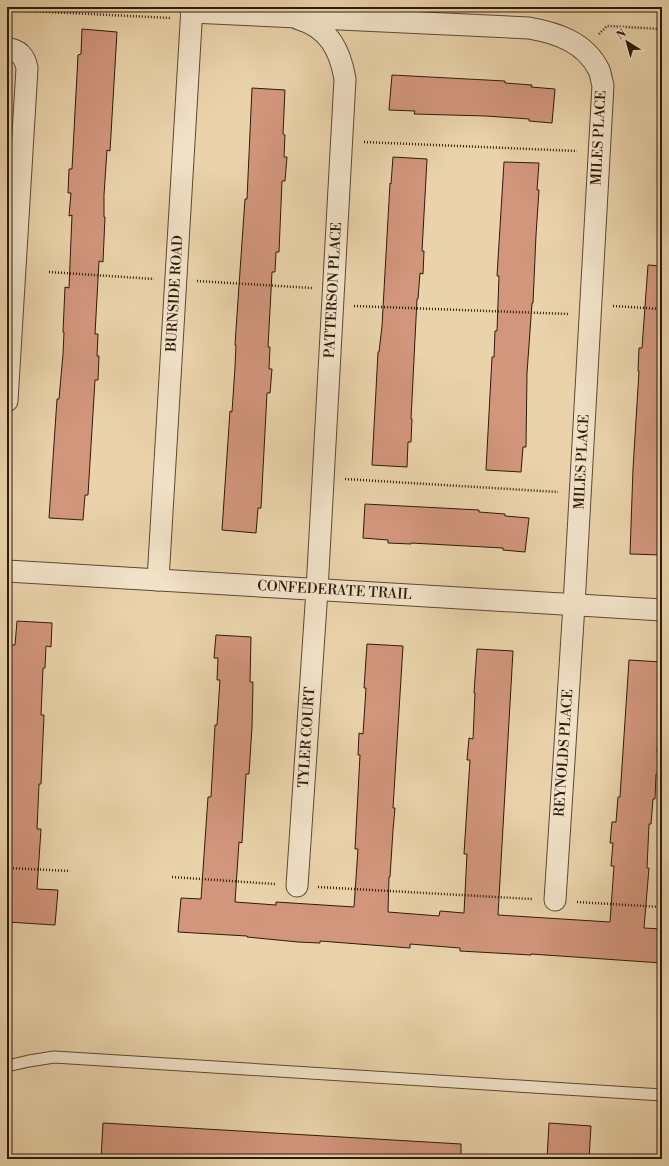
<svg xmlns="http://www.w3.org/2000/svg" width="669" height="1166" font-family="'Libre Bodoni',serif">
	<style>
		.building { fill: #d2967d; stroke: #2e1b0a }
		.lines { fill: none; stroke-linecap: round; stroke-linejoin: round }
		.lane-casing { stroke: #5d4932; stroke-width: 13 }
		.street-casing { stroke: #5d4932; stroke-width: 23 }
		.path { stroke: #2e1b0a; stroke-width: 2.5; stroke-dasharray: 1 2; stroke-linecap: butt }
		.lane { stroke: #f1e2c8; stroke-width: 11 }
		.street { stroke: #f1e2c8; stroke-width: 21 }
		.labels { text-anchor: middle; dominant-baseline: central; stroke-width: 3; stroke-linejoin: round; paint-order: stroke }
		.street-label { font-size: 14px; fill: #2e1b0a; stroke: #f1e2c8 }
	</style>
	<rect width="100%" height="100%" fill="#ead3ab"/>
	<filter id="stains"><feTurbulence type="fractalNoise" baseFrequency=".005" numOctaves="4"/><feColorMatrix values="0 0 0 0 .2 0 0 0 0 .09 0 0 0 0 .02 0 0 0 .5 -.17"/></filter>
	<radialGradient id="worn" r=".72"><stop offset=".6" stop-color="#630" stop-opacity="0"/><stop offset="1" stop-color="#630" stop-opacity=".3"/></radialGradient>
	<g class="building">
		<path d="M82,29L117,32L110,151L107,150L104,195V217H105L103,262L99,261L95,334H98L97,356H99L98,380H95L88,495H85L83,520L49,518L57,399H59L63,354L64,332H63L65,287L69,288L72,215L69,216L71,193H68L69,169H72L78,55L81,54Z"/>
		<path d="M392,75L505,81V83L532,85L531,87L555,89L552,123L529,121V119L486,116L414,114L415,111L389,110Z"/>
		<path d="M252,88L285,90L283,134L285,135L284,157H287L285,181H282L279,252H276L275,272H272L268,347H270L269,369H272L270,393H267L261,508H258L256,533L222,530L230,411L232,412L235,367L236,345H235L238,300L245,199H247Z"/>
		<path d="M393,157L427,159L422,251H424L423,274L420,273L418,299H417L411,419H412L411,442H408L407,467L372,465L378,352H379L382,326L390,183L391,184Z"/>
		<path d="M504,162L539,163L537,190H539L536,235L533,303H532L527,373L526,447H523L521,472L486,470L492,357H494L495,331H497L499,276H497Z"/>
		<path d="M648,265L662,266V555L630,554L633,469L639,371H638L639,348H642Z"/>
		<path d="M365,504L479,510V512L505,514V516L529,518L525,552L503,550V548L411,543V544L388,543V540L363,538Z"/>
		<path d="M17,621L52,623L51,647L46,646L45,668H43L41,715H44L41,784H39L37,829H41L37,889L58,890L55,925L7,922V666H10L11,645H15Z"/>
		<path d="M216,635L251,637L250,682H253L252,727L249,774H246L242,843L239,842L235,902L276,905V902L354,907L358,849H355L360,755H358L359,733L363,734L366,688H364L367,644L403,646L393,808H395L393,830L390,877H389L388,912L439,916L440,911L464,913L467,854H464L470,760H467L469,738L473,739L475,693H474L477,649L513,651L498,915L610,922L614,866H611L613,843H610L612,822H616L618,797H620L629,660L662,662V707H660L657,752H660L658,774H656L655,799H653L651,824H649L647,868H649L644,928L662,929V963L531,954V955L460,951V948L410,944V948L320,941V943L298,942L247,937V936L178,932L181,898L201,899L208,797H211L215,725H217L220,680H217L218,658H214Z"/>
		<path d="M103,1123L461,1144V1159H101Z"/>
		<path d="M549,1123L591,1126L589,1159H547Z"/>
	</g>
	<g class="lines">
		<g class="lane-casing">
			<path id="lane" d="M7,1066L29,1061L54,1057L662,1095"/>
		</g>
		<g class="street-casing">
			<g id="street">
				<path d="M191,12L529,28C557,33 585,42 599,70C601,74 601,80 603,85L574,605L555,900"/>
				<path d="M7,49C19,49 25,57 27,68L7,401"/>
				<path id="s1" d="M7,571L662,610"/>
				<path id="s2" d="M158,580L192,7"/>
				<path id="s3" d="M297,886L317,590L345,79C340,50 329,28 299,19"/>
			</g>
		</g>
		<g class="path">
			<path d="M7,10L171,18"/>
			<path d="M599,34L607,26L662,29"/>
			<path d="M364,142L577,151"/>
			<path d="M49,272L154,279"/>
			<path d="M197,281L312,288"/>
			<path d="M354,306L569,314"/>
			<path d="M613,306L662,309"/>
			<path d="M345,479L558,492"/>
			<path d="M7,868L70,871"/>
			<path d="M172,877L275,884"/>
			<path d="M318,887L532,899"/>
			<path d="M577,902L662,907"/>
		</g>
		<use href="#lane" class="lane"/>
		<use href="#street" class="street"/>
	</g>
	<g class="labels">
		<g class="street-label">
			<text transform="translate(599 138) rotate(-87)">MILES PLACE</text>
			<text stroke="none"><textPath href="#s3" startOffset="597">PATTERSON PLACE</textPath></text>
			<text stroke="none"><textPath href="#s2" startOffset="287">BURNSIDE ROAD</textPath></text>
			<text transform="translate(582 462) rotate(-87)">MILES PLACE</text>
			<text stroke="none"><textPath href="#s1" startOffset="328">CONFEDERATE TRAIL</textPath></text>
			<text stroke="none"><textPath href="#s3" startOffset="149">TYLER COURT</textPath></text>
			<text transform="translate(564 753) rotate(-86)">REYNOLDS PLACE</text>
		</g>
	</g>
	<rect width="669" height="1166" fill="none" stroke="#ead3ab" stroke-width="24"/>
	<rect x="8" y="8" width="653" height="1150" fill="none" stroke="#2e1b0a" stroke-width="2"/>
	<rect x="12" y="12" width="645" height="1142" fill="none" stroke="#2e1b0a"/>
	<g transform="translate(627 42) rotate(323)" stroke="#f1e2c8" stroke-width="3" paint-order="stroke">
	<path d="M0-3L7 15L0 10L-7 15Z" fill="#2e1b0a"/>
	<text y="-6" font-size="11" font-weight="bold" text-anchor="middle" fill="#2e1b0a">N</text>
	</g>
	<rect width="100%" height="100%" filter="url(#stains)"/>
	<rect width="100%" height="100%" fill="url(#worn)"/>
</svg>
